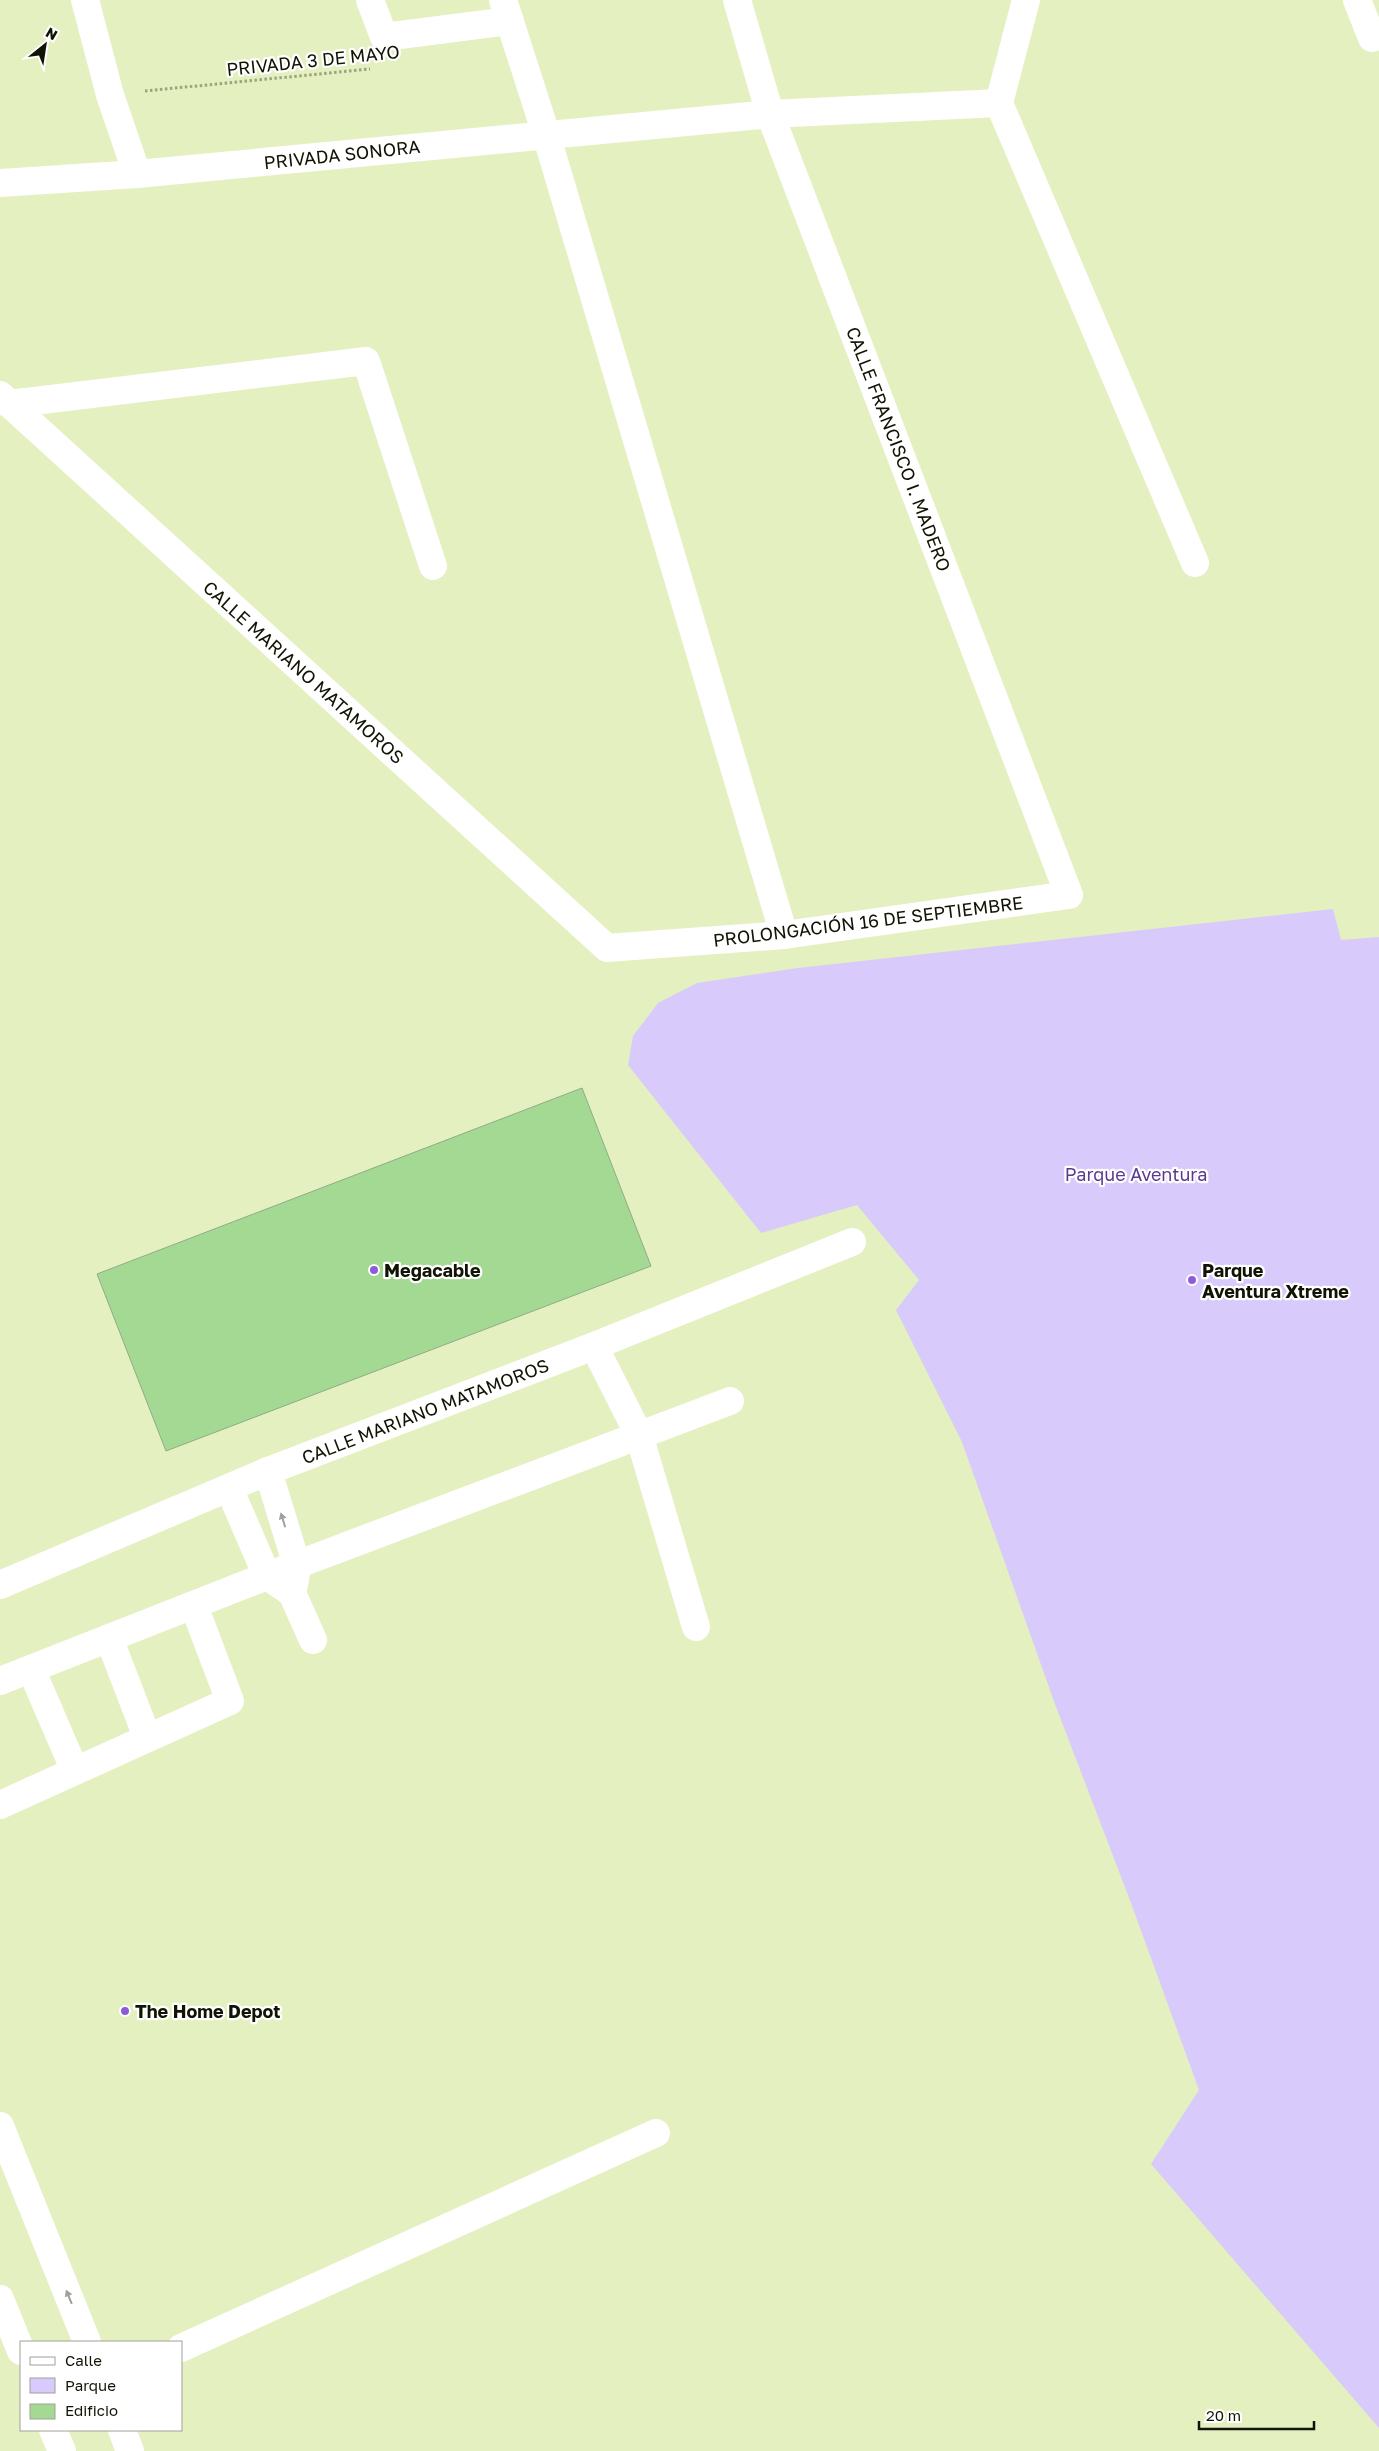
<svg xmlns="http://www.w3.org/2000/svg" width="1379" height="2451" font-family="'Golos Text',sans-serif">
	<style>
		.green { fill: #d8cafb }
		.building { fill: #a4d994; stroke: #8fac86 }
		.lines { fill: none; stroke-linecap: round; stroke-linejoin: round }
		.path { stroke: #9ba47f; stroke-width: 3; stroke-dasharray: 2.5 2.5; stroke-linecap: butt }
		.minor { stroke: #fff; stroke-width: 28 }
		.major { stroke: #fff; stroke-width: 28 }
		.oneway { fill: #a0a19b }
		.poi-dot { fill: #8c5dd6; stroke: #fff; stroke-width: 2 }
		.labels { text-anchor: middle; dominant-baseline: central; stroke-width: 4.5; stroke-linejoin: round; paint-order: stroke }
		.street-label { font-size: 18px; fill: #111404; stroke: #fff }
		.park-label { font-size: 18px; fill: #5c3a91; stroke: #fff }
		.poi-label { font-size: 18px; font-weight: bold; fill: #111404; stroke: #fff; text-anchor: start }
	</style>
	<rect width="100%" height="100%" fill="#e4f0c0"/>
	<path class="green" d="M1333,909L1341,940L1379,937V2428L1151,2164L1199,2090L1131,1903L1055,1704L962,1442L896,1310L919,1280L857,1205L761,1233L628,1065L633,1036L658,1003L697,983L798,968Z"/>
	<path class="building" d="M582,1088L651,1266L166,1451L97,1274Z"/>
	<g class="lines">
		<path class="path" d="M145,91L370,69"/>
		<g class="minor">
			<path d="M85,0L110,95L137,174"/>
			<path d="M370,0L384,37L510,21"/>
			<path d="M503,0L546,134L784,935"/>
			<path d="M1357,0L1372,38"/>
			<path d="M999,103L1195,563"/>
			<path d="M999,103L1026,0"/>
			<path d="M0,183L137,174L770,114L999,103"/>
			<path d="M0,395L607,948L784,935L1069,895L770,114L737,0"/>
			<path d="M9,404L366,361L433,566"/>
			<path d="M594,1346L639,1435L696,1627"/>
			<path d="M268,1471L297,1566L294,1585"/>
			<path d="M229,1488L267,1576L292,1593L313,1640"/>
			<path d="M0,1585L268,1471L594,1346L852,1242"/>
			<path d="M109,1638L147,1737"/>
			<path d="M31,1669L75,1771"/>
			<path d="M0,1681L267,1576L730,1401"/>
			<path d="M0,1805L230,1701L194,1606"/>
			<path d="M181,2348L656,2133"/>
		</g>
		<g class="major">
			<path d="M0,2126L87,2342"/>
			<path d="M0,2299L21,2351"/>
			<path d="M53,2430L62,2451"/>
			<path d="M122,2430L130,2451"/>
		</g>
	</g>
	<defs><path id="oneway-solid" d="M-6-.8H1V-3.2L6.5 0L1 3.2V.8H-6Z" transform="scale(1.25)"/></defs>
	<g class="oneway">
		<use href="#oneway-solid" transform="translate(283 1520) rotate(-107)"/>
		<use href="#oneway-solid" transform="translate(69 2297) rotate(-112)"/>
	</g>
	<g class="poi-dot">
		<circle cx="374" cy="1270" r="5"/>
		<circle cx="1192" cy="1280" r="5"/>
		<circle cx="125" cy="2011" r="5"/>
	</g>
	<g class="labels">
		<g class="street-label">
			<text transform="translate(313 60) rotate(-6)">PRIVADA 3 DE MAYO</text>
			<text transform="translate(342 154) rotate(-6)">PRIVADA SONORA</text>
			<text transform="translate(899 449) rotate(69)">CALLE FRANCISCO I. MADERO</text>
			<text transform="translate(304 672) rotate(42)">CALLE MARIANO MATAMOROS</text>
			<text transform="translate(868 921) rotate(-7)">PROLONGACIÓN 16 DE SEPTIEMBRE</text>
			<text transform="translate(425 1411) rotate(-21)">CALLE MARIANO MATAMOROS</text>
		</g>
		<g class="park-label">
			<text x="1136" y="1174">Parque Aventura</text>
		</g>
		<g class="poi-label">
			<text x="384" y="1270">Megacable</text>
			<text x="1202" y="1270">Parque<tspan x="1202" dy="21">Aventura Xtreme</tspan></text>
			<text x="135" y="2011">The Home Depot</text>
		</g>
	</g>
	<rect x="20" y="2341" width="162" height="90" fill="#ffffff" stroke="#a0a19b"/>
	<rect x="30" y="2357" width="25" height="8" fill="#ffffff" stroke="#a0a19b"/>
	<text x="65" y="2366" font-size="15" fill="#111404">Calle</text>
	<rect x="30" y="2378" width="25" height="15" fill="#d8cafb" stroke="#a0a19b"/>
	<text x="65" y="2391" font-size="15" fill="#111404">Parque</text>
	<rect x="30" y="2404" width="25" height="15" fill="#a4d994" stroke="#a0a19b"/>
	<text x="65" y="2416" font-size="15" fill="#111404">Edificio</text>
	<g transform="translate(45 45) rotate(30)" stroke="#ffffff" stroke-width="4" paint-order="stroke">
	<path d="M0-4L9 19L0 12L-9 19Z" fill="#111404"/>
	<text y="-8" font-size="14" font-weight="bold" text-anchor="middle" fill="#111404">N</text>
	</g>
	<path d="M1199 2421v8h115v-8" fill="none" stroke="#111404" stroke-width="2.5"/>
	<text x="1206" y="2421" font-size="15" fill="#111404" stroke="#ffffff" stroke-width="4" paint-order="stroke">20 m</text>
</svg>
